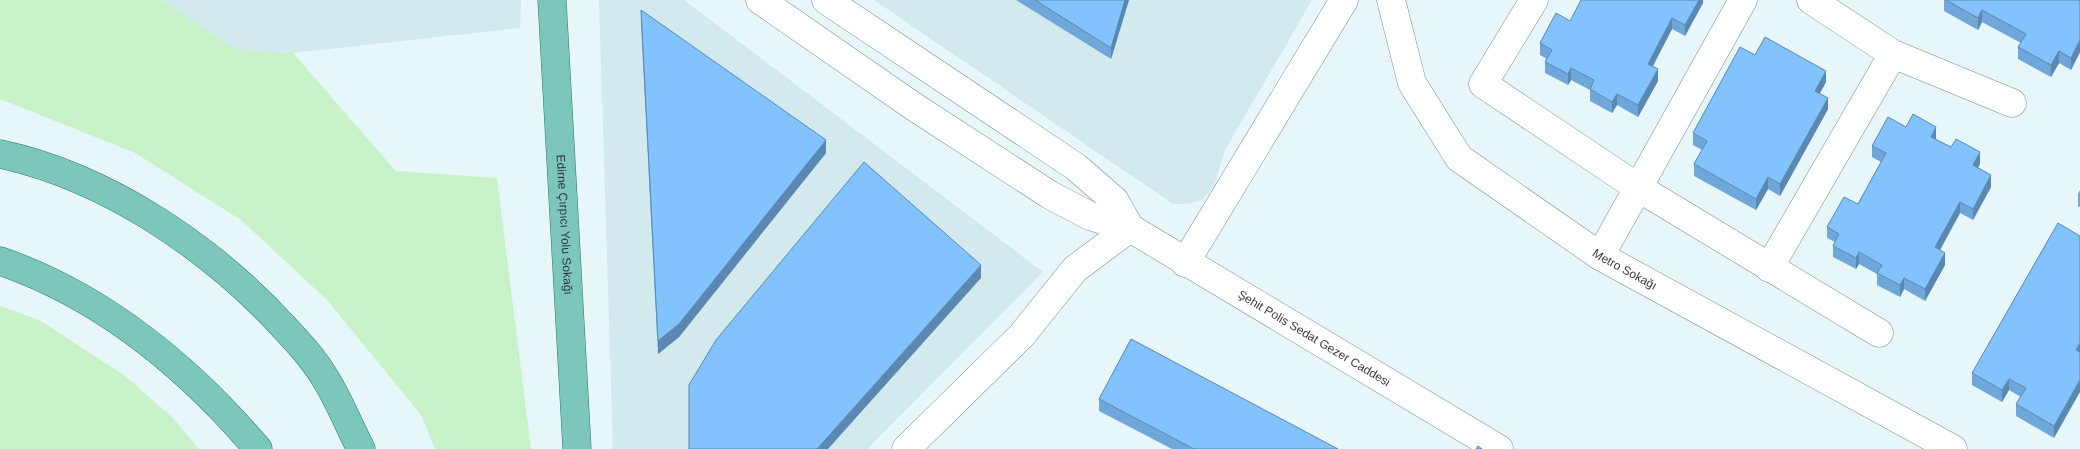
<svg xmlns="http://www.w3.org/2000/svg" width="2080" height="449" font-family="Arial,sans-serif">
	<style>
		.built { fill: #d2e9ee }
		.green { fill: #c8f3c9 }
		.lines { fill: none; stroke-linecap: round; stroke-linejoin: round }
		.minor-casing { stroke: #7d8b8e; stroke-width: 29 }
		.major-casing { stroke: #297c70; stroke-width: 29 }
		.minor { stroke: #fff; stroke-width: 28 }
		.major { stroke: #7cc6bb; stroke-width: 28 }
		.wall { fill: #70a7da }
		.shaded-wall { fill: #5b88b1 }
		.building { fill: #82c2fd; stroke: #5b88b1 }
		.labels { text-anchor: middle; dominant-baseline: central; stroke-width: 4.5; stroke-linejoin: round; paint-order: stroke }
		.street-label { font-size: 12px; fill: #33393a; stroke: #fff }
	</style>
	<rect width="100%" height="100%" fill="#e7f6f9"/>
	<g class="built">
		<path d="M162,0H521L520,28L293,53L236,50Z"/>
		<path d="M599,0H684L1043,272L867,449H613Z"/>
		<path d="M874,0H1312L1225,150L1214,186L1202,200L1188,204H1173Z"/>
	</g>
	<g class="green">
		<path d="M0,0H162L236,50L293,53L396,171L497,178L531,449H435L421,415L327,300L241,220L135,153L0,99Z"/>
		<path d="M0,306L39,320L124,375L172,417L199,449H0Z"/>
	</g>
	<g class="lines">
		<g class="minor-casing">
			<g id="minor">
				<path id="s1" d="M760,0L913,106L1050,195L1090,216L1130,228L1499,449"/>
				<path d="M826,0L1076,167L1115,201L1130,228"/>
				<path id="s2" d="M1391,0L1412,83L1459,158L1600,256L1953,449"/>
				<path d="M1534,0L1483,84L1637,187L1879,333"/>
				<path d="M1811,0L1893,54L2012,103"/>
				<path d="M1600,256L1743,0"/>
				<path d="M1185,263L1344,0"/>
				<path d="M1769,268L1893,54"/>
				<path d="M906,449L1022,335L1075,269L1130,228"/>
			</g>
		</g>
		<g class="major-casing">
			<g id="major">
				<path id="s3" d="M552,0L577,449"/>
				<path d="M0,154C106,177 209,246 282,325C297,341 314,359 325,378C339,400 349,426 361,449"/>
				<path d="M0,261C102,296 189,368 258,449"/>
			</g>
		</g>
		<use href="#minor" class="minor"/>
		<use href="#major" class="major"/>
	</g>
	<g class="wall">
		<path d="M1016,0H1129L1111,59Z"/>
		<path d="M1703,0V3L1685,36L1672,29L1653,66L1658,81L1638,117L1617,105L1612,113L1590,101V90L1571,80L1568,85L1545,73V62L1547,59L1540,55V43L1570,21Z"/>
		<path d="M1944,0H2080V52L2071,70L2059,63L2051,77L2018,59V47L2021,43L1982,22L1978,30L1944,11Z"/>
		<path d="M641,10L826,153L679,337L658,354L641,23Z"/>
		<path d="M1826,82L1820,93L1828,109L1780,196L1768,189L1756,210L1694,176V164L1702,150L1693,145V133Z"/>
		<path d="M1906,127L1936,139L1980,164L1978,168L1991,187L1973,220L1960,213L1940,250L1945,265L1925,301L1904,289L1900,297L1877,285V274L1859,264L1856,269L1833,257V246L1835,242L1827,238V227L1858,204L1881,162L1872,157V146Z"/>
		<path d="M2080,190V207L2078,206V194Z"/>
		<path d="M2080,236L2054,438L2016,416V404L2021,397L2009,390L2002,402L1972,385V373Z"/>
		<path d="M1099,399L1338,449H1172L1099,411Z"/>
	</g>
	<g class="shaded-wall">
		<path d="M1125,0H1129L1111,59V48Z"/>
		<path d="M1699,0H1703V3L1685,36V25Z"/>
		<path d="M1982,10V22L1978,30V18Z"/>
		<path d="M1672,18V29L1648,75V64Z"/>
		<path d="M2080,40V52L2071,70V58Z"/>
		<path d="M2059,51V63L2051,77V65Z"/>
		<path d="M1571,68V80L1568,85V74Z"/>
		<path d="M1658,69V81L1638,117V105Z"/>
		<path d="M1826,71V82L1815,102V91Z"/>
		<path d="M1617,94V105L1612,113V102Z"/>
		<path d="M1828,98V109L1780,196V184Z"/>
		<path d="M1936,127V139L1931,148V137Z"/>
		<path d="M826,140V153L679,337L658,354V341Z"/>
		<path d="M1980,152V164L1973,177V165Z"/>
		<path d="M1991,175V187L1973,220V209Z"/>
		<path d="M1768,177V189L1756,210V199Z"/>
		<path d="M1960,202V213L1935,259V247Z"/>
		<path d="M1859,252V264L1856,269V258Z"/>
		<path d="M1945,253V265L1925,301V289Z"/>
		<path d="M981,265V278L828,449H817Z"/>
		<path d="M1904,278V289L1900,297V285Z"/>
		<path d="M2080,343V355L2076,350Z"/>
		<path d="M2009,379V390L2002,402V390Z"/>
		<path d="M2080,380V392L2054,438V426Z"/>
	</g>
	<g class="building">
		<path d="M1035,0H1125L1111,48Z"/>
		<path d="M1581,0H1699L1685,25L1672,18L1648,64L1658,69L1638,105L1617,94L1612,102L1590,89L1594,80L1571,68L1568,74L1545,62L1552,50L1540,43L1556,13L1570,21Z"/>
		<path d="M1946,0H2080V40L2071,58L2059,51L2051,65L2018,47L2026,34L1982,10L1978,18Z"/>
		<path d="M641,10L826,140L679,324L658,341Z"/>
		<path d="M1765,37L1826,71L1815,91L1828,98L1780,184L1768,177L1756,199L1694,164L1707,141L1693,133L1740,47L1755,55Z"/>
		<path d="M1913,114L1936,127L1931,137L1951,147L1956,139L1980,152L1973,165L1991,175L1973,209L1960,202L1935,247L1945,253L1925,289L1904,278L1900,285L1877,273L1882,265L1859,252L1856,258L1833,246L1839,234L1827,227L1844,197L1858,204L1886,153L1872,146L1888,117L1906,127Z"/>
		<path d="M864,162L981,265L817,449H689V385L716,340Z"/>
		<path d="M2058,223L2080,236V343L2076,350L2080,352V380L2054,426L2016,404L2026,388L2009,379L2002,390L1972,373Z"/>
		<path d="M1131,339L1338,449H1194L1099,399Z"/>
		<path d="M1478,446L1482,449H1476Z"/>
	</g>
	<g class="labels">
		<g class="street-label">
			<text stroke="none"><textPath href="#s3" startOffset="225">Edirne Çırpıcı Yolu Sokağı</textPath></text>
			<text stroke="none"><textPath href="#s2" startOffset="374">Metro Sokağı</textPath></text>
			<text stroke="none"><textPath href="#s1" startOffset="651">Şehit Polis Sedat Gezer Caddesi</textPath></text>
		</g>
	</g>
</svg>
